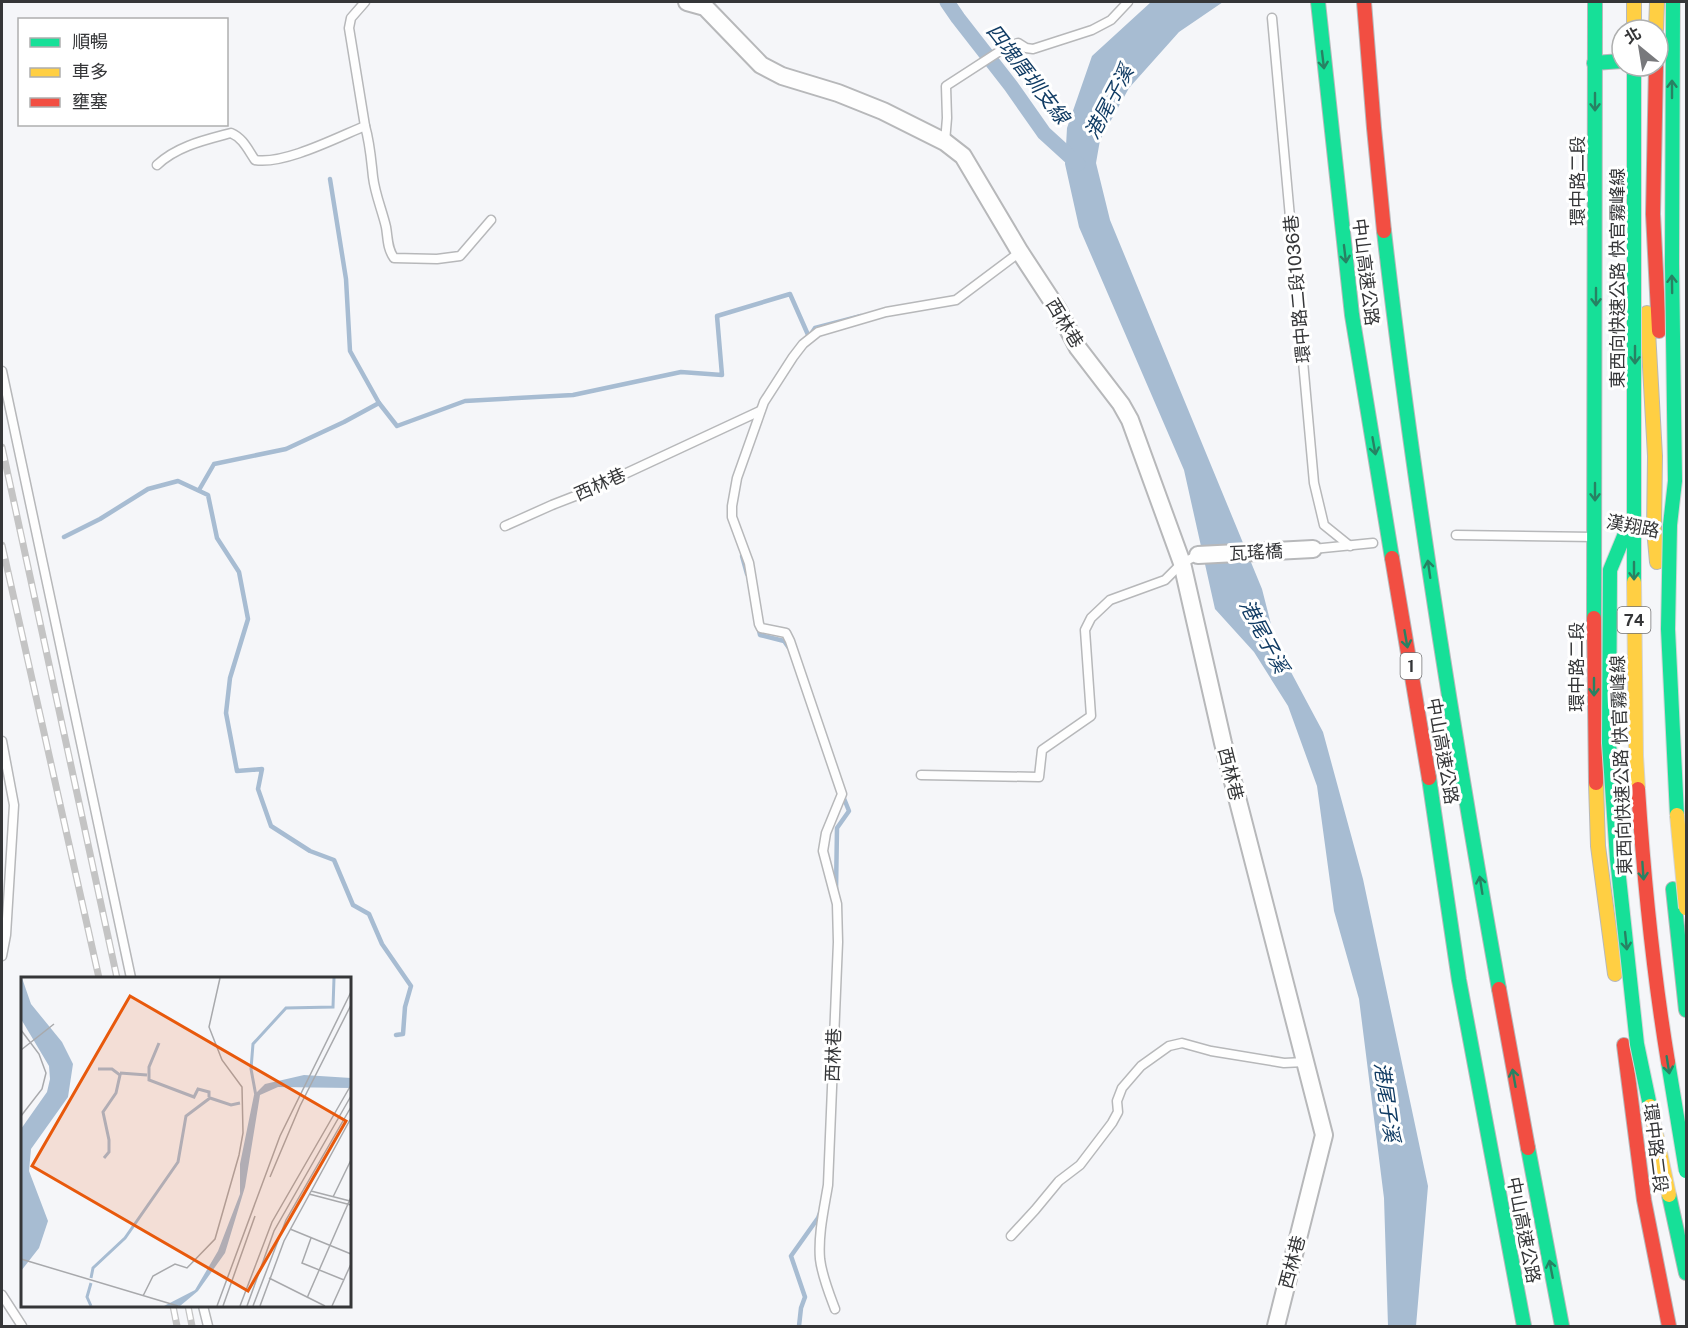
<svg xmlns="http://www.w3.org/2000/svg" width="1688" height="1328" font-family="'Public Sans','Noto Sans TC',sans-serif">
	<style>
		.water { fill: #a7bcd2 }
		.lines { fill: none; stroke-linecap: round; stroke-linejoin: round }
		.stream { stroke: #a7bcd2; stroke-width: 4.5 }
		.canal { stroke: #a7bcd2; stroke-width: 15 }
		.lane-casing { stroke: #b7b8ba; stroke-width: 11 }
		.street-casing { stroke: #b7b8ba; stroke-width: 20 }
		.fast-casing { stroke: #b7b8ba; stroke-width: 16 }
		.slow-casing { stroke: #b7b8ba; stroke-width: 16 }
		.jam-casing { stroke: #b7b8ba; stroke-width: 16 }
		.lane { stroke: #fefefe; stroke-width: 8 }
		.street { stroke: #fefefe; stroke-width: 16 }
		.fast { stroke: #16e098; stroke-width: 14 }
		.slow { stroke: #ffcf43; stroke-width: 14 }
		.jam { stroke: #f24e42; stroke-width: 14 }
		.rail-casing { stroke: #c4c4c4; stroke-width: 7 }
		.rail { stroke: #fff; stroke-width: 4.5; stroke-dasharray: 14; stroke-linecap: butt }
		.fast-bridge-casing { stroke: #d3d4d5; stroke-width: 16; stroke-linecap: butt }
		.slow-bridge-casing { stroke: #d3d4d5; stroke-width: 16; stroke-linecap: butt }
		.jam-bridge-casing { stroke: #d3d4d5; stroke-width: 16; stroke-linecap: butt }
		.fast-bridge { stroke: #16e098; stroke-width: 14 }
		.slow-bridge { stroke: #ffcf43; stroke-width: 14 }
		.jam-bridge { stroke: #f24e42; stroke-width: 14 }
		.oneway { stroke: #278263 }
		.labels { text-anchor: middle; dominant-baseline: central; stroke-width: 6; stroke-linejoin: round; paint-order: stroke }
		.shield { fill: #fff; stroke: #727274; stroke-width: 1.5 }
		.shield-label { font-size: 16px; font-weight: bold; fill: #353638 }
		.street-label { font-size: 18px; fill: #353638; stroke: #fff }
		.water-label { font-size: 20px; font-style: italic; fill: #113c64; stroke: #fff }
		.inset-river { fill: none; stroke: #a7bcd2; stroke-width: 3 }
		.inset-road { fill: none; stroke: #a8a9ac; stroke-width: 1.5 }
		.view { fill: #e8590c; fill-opacity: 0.15; stroke: #e8590c; stroke-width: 3 }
		.inset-edge { fill: none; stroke: #353638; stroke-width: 3 }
	</style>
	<rect width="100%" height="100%" fill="#f5f6f9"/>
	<path class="water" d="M1151,2H1223L1179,32L1129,88L1100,140L1096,163L1110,220L1262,589L1276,644L1323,732L1363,879L1428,1186L1416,1326H1388L1384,1198L1359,999L1334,911L1317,786L1288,706L1254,652L1215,609L1184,470L1079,227L1065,164L1067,128L1092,56Z"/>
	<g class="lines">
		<g class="stream">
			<path d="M330,179L346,279L350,351L379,403L397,426L465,401L573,395L681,372L722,375L717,316L790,294L809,337"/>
			<path d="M811,334L815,328L861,316"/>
			<path d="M199,490L214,464L286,449L344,422L379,403"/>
			<path d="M64,537L100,519L148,489L178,481L208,495L217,538L239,572L248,619L230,678L226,713L237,771L262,769L258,789L271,826L310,851L334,860L353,905L369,914L382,944L411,986L405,1007L403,1034L396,1035"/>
			<path d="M742,556L747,574"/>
			<path d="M758,626L760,635L784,641L789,648"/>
			<path d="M836,891L837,828L849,811L843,796"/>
			<path d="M799,1326L801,1308L805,1297L791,1256L818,1218L820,1213"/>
		</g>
		<path class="canal" d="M947,2L958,18L1011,86L1044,133L1078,164"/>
		<g class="lane-casing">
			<g id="lane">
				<path d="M1272,18L1314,483L1324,525L1350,546"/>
				<path d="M365,126C370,143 371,159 373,177C375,194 382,210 386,227C388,238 387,248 394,258L437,259L460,256L491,220"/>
				<path d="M945,142L947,118L946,86L1000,51L1018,43L1026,48L1033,49L1092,30L1111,20L1128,2"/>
				<path d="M157,165C177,146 205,140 231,133C243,138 248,150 255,160C284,165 338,137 365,126L349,28L351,18L365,2"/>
				<path d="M2,371L131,978"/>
				<path d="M505,526L552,505L588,491L760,411"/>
				<path d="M1456,535L1594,537"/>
				<path d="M1313,549L1373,543"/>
				<path d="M2,741L14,805L6,935L2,956"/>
				<path d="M921,775L1039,777L1042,750L1091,716L1085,630L1091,618L1110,600L1165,580L1182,563L1198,555"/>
				<path d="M1011,1236L1035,1210L1059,1181L1080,1165L1112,1123L1118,1112L1117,1101L1122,1088L1141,1066L1169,1046L1182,1043L1211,1051L1284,1063L1305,1062"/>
				<path d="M2,1295L22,1326"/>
				<path d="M203,1306L208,1326"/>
				<path d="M835,1309C829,1293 822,1276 820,1259C818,1235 824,1209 828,1185L838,942L837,904L823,851L826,833L842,794L790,641L786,633L761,628L759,624L749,563L732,517V506L737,478L764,402L793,357L803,344L818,332L886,312L956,300L1020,252"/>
			</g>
		</g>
		<g class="street-casing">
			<g id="street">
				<path d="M687,2L705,7L761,65L782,76L838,93L883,111L945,142L963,156L1020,252L1058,310L1078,348L1121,404L1130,420L1182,563L1223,743L1324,1135L1276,1326"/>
				<path d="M1198,555L1313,549"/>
			</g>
		</g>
		<g class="fast-casing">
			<g id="fast">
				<path d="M1318,2L1352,315L1392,558"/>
				<path d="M1594,63L1622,61"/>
				<path d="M1384,231C1413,485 1454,738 1499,989"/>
				<path d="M1594,618L1595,2"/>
				<path d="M1429,778L1459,980L1524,1326"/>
				<path d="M1673,889L1686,1010"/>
				<path d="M1528,1148L1562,1326"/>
				<path d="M1669,1195L1686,1273"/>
			</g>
		</g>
		<g class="slow-casing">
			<g id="slow">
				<path d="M1634,2V30"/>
				<path d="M1656,30L1657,2"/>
				<path d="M1647,313L1655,456L1654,529L1657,562"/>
				<path d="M1596,783L1598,846L1615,974"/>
			</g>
		</g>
		<g class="jam-casing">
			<g id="jam">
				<path d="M1364,2L1374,128L1384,231"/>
				<path d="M1656,66L1653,214L1659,331"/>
				<path d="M1392,558L1429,778"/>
				<path d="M1594,618L1596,783"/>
				<path d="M1499,989L1528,1148"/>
				<path d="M1624,1045L1644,1200L1669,1326"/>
			</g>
		</g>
		<use href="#lane" class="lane"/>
		<use href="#street" class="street"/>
		<use href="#fast" class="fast"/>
		<use href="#slow" class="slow"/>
		<use href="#jam" class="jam"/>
		<g class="rail-casing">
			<g id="rail">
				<path d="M2,447L117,978"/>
				<path d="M2,545L99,978"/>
				<path d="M173,1306L177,1326"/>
				<path d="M188,1306L192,1326"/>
			</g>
		</g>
		<use href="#rail" class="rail"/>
		<g class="fast-bridge-casing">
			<g id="fast-bridge">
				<path d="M1673,2L1672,264L1675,481L1670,525L1668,629L1677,815"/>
				<path d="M1634,66V582"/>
				<path d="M1629,524L1610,570L1609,743L1617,859L1637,1044L1650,1106"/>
				<path d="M1668,1062L1686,1171"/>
			</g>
		</g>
		<g class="slow-bridge-casing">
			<g id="slow-bridge">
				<path d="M1634,582L1636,756L1638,789"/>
				<path d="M1677,815L1686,908"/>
				<path d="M1650,1106L1669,1195"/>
			</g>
		</g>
		<g class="jam-bridge-casing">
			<path id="jam-bridge" d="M1638,789C1644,881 1653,971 1668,1062"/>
		</g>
		<use href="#fast-bridge" class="fast-bridge"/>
		<use href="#slow-bridge" class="slow-bridge"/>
		<use href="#jam-bridge" class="jam-bridge"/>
	</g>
	<defs><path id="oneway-shaft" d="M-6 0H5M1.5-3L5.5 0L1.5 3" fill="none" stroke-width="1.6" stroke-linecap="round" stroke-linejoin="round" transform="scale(1.5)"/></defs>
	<g class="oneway">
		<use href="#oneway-shaft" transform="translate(1323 60) rotate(83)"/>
		<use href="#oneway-shaft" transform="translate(1672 89) rotate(-90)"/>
		<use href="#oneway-shaft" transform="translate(1595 102) rotate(90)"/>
		<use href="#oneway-shaft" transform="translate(1345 254) rotate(83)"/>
		<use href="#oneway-shaft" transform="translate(1672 284) rotate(-91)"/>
		<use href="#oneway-shaft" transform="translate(1596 297) rotate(90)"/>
		<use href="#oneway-shaft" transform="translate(1635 355) rotate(90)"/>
		<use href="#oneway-shaft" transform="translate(1374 446) rotate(80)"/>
		<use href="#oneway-shaft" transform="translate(1595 492) rotate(90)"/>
		<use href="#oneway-shaft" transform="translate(1429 569) rotate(-98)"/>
		<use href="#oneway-shaft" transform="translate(1634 571) rotate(90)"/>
		<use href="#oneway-shaft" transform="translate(1406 639) rotate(80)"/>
		<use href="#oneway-shaft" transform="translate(1594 687) rotate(90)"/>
		<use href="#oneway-shaft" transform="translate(1643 871) rotate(86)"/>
		<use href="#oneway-shaft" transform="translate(1481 885) rotate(-99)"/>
		<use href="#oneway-shaft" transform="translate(1626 941) rotate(84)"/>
		<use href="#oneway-shaft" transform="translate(1668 1065) rotate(81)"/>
		<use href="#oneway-shaft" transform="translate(1514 1078) rotate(-100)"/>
		<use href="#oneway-shaft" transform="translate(1551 1269) rotate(-101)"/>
	</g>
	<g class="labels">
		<g class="shield">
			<rect x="1617.5" y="607" width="33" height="26" rx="4.5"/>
			<rect x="1400.5" y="653" width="21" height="26" rx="4.5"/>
		</g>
		<g class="shield-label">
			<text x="1634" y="620">74</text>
			<text x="1411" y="666">1</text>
		</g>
		<g class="street-label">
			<text transform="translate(1577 181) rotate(-90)">環中路二段</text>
			<text transform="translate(1366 272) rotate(83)">中山高速公路</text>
			<text transform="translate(1617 278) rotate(-90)">東西向快速公路 快官霧峰線</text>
			<text transform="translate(1297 289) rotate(-95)">環中路二段1036巷</text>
			<text transform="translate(1065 323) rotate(59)">西林巷</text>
			<text transform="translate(600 484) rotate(-24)">西林巷</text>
			<text transform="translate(1633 526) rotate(11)">漢翔路</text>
			<text transform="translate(1256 552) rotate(-3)">瓦瑤橋</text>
			<text transform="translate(1576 667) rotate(-90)">環中路二段</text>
			<text transform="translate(1443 751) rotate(80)">中山高速公路</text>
			<text transform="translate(1621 765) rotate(-92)">東西向快速公路 快官霧峰線</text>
			<text transform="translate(1231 774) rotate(76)">西林巷</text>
			<text transform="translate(833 1055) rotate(-88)">西林巷</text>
			<text transform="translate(1656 1148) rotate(83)">環中路二段</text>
			<text transform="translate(1524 1230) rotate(79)">中山高速公路</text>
			<text transform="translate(1292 1262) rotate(-75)">西林巷</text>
		</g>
		<g class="water-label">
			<text transform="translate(1028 74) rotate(52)">四塊厝圳支線</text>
			<text transform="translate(1109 102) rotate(-62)">港尾子溪</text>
			<text transform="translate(1264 636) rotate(62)">港尾子溪</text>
			<text transform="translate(1387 1102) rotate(82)">港尾子溪</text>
		</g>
	</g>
	<g transform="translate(21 977)">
		<rect width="330" height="330" fill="#f5f6f9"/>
		<path d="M1,1L10,27L41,65L52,87L47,120L10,172L8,194L27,244L18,271L0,294V152L26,115L29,102L28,89L0,42ZM283,98L330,101V111L257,110L239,118L224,210L204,276L177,314L159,329H143L174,313L197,274L219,217V187L233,118L244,107Z" fill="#a7bcd2"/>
		<path class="inset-river" d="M138,66L128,90V103L173,120L177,112L188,115V120M77,92H91L99,98L95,116L82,135L88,163V175L83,181M99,96L126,98M235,119L230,92L232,67L265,31L312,30L313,1M70,301L72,291L104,261L157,185L165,139L189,121L210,128L219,126M70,329L66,320L70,306"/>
		<path class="inset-road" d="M0,53L18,77L25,96L21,112L0,139M0,73L33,47M249,200L279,129L330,28M290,214L329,224M288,217L330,228M312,220L330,183M269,252L330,277M290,261L281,286L323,303M0,282L157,329M248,301L304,329M122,319L132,299L154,287L166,291L194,262L218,178L222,156L221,110L201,83L188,50L199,1M286,321L330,220M196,329L259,159L330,15M202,329L234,239M219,329L251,245L330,108M226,329L253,254L330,119M232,329L265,243L330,130M239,329L263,264L330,141M311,329L330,287"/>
		<path class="view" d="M109,19L325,144L227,314L11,189Z"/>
		<rect width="330" height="330" class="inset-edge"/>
	</g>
	<rect width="1688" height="1328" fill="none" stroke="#353638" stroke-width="6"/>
	<rect x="18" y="18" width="210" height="108" fill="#ffffff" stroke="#aeafaf" stroke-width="1.5"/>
	<rect x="30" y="38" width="30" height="9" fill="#16e098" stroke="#aeafaf" stroke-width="1.5"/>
	<text x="72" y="48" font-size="18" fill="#353638">順暢</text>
	<rect x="30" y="68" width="30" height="9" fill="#ffcf43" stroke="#aeafaf" stroke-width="1.5"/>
	<text x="72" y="78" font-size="18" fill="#353638">車多</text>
	<rect x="30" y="98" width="30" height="9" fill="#f24e42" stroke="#aeafaf" stroke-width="1.5"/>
	<text x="72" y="108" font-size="18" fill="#353638">壅塞</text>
	<g transform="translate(1640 48) rotate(330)"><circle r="28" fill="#ffffff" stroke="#aeafaf" stroke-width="1.5"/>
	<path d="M0-4.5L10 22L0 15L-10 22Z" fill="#78797c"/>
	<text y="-9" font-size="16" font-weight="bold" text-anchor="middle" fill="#353638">北</text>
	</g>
</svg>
